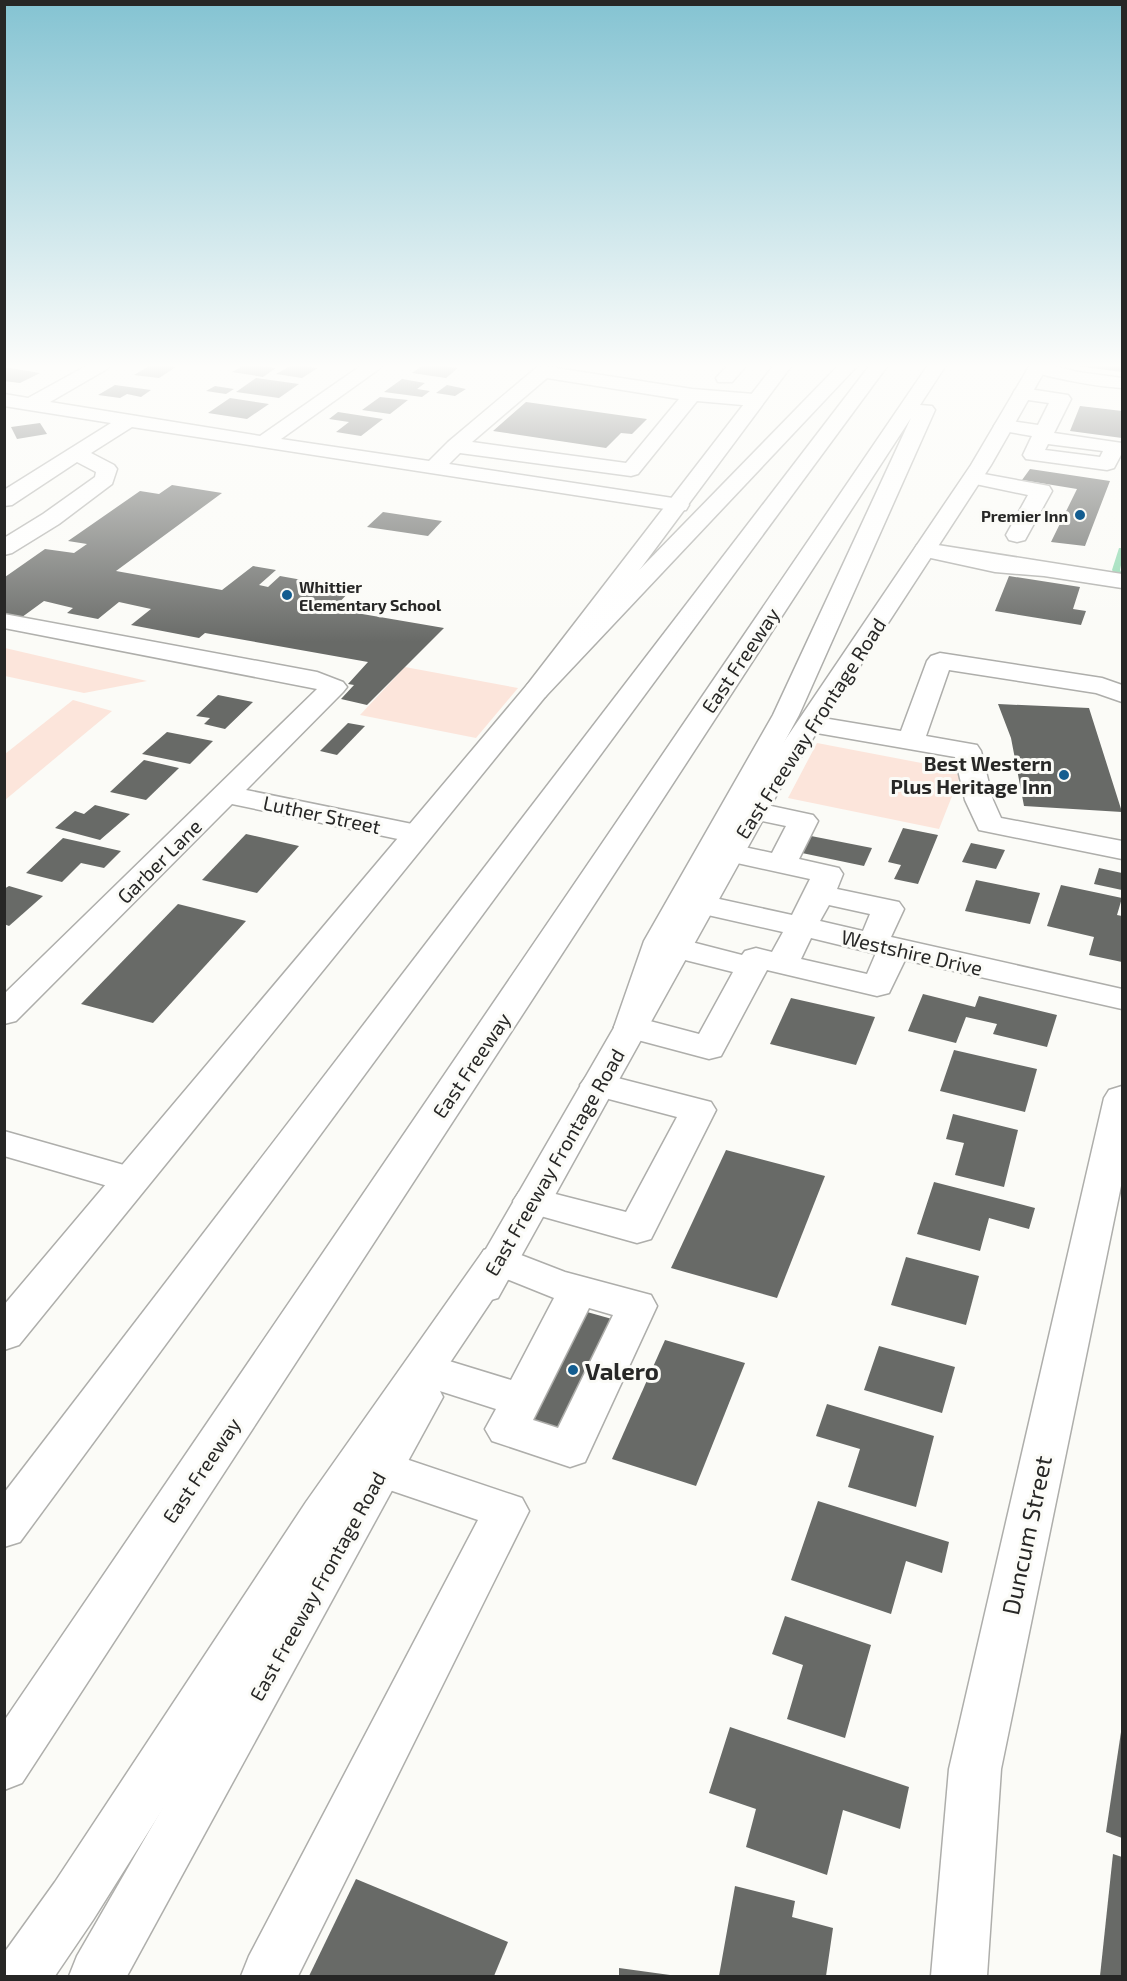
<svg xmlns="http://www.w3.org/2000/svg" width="1127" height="1981" font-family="'Exo 2',sans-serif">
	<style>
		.green { fill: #fce5db }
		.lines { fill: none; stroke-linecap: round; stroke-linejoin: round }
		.stream { fill: #8fd9b0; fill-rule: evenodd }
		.building { fill: #686a67 }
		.minor-casing { stroke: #aeaeab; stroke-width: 3 }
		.major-casing { stroke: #aeaeab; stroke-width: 3 }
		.highway-casing { stroke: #aeaeab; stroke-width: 3 }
		.minor { fill: #fff; fill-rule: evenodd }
		.major { fill: #fff; fill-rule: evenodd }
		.highway { fill: #fff; fill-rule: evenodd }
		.poi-dot { fill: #135d90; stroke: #fbfbf7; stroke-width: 2 }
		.labels { text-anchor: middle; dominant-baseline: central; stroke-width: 6; stroke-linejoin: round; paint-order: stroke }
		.far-poi-label { font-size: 16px; font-weight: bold; fill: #272726; stroke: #fbfbf7; text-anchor: end }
		.street-label { font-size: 20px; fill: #272726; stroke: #fbfbf7 }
		.poi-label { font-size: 20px; font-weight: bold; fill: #272726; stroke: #fbfbf7; text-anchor: end }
		.near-poi-label { font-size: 24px; font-weight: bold; fill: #272726; stroke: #fbfbf7; text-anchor: start }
		.near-street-label { font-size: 24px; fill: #272726; stroke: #fbfbf7 }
	</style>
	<rect width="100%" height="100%" fill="#fbfbf7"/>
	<g class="green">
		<path d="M5,648L147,681L84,693L5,676Z"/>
		<path d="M405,667L518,688L476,738L360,715Z"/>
		<path d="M73,700L112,711L5,800V754Z"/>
		<path d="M817,743L958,770L960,776L939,829L788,798Z"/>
	</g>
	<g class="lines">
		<path class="stream" d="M1119,548H1122V560L1120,570L1122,574V581H1119L1112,570Z"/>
	</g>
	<g class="building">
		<path d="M151,365H160L176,367L159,378L134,375Z"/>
		<path d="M244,365H251L276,368L263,377L232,372Z"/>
		<path d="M292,365H296L318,368L302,378L276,374Z"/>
		<path d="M423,365H436L458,368L446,378L412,373Z"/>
		<path d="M1076,365H1122V372L1076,366Z"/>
		<path d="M4,367L40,373L20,383L4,381Z"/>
		<path d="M256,378L299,384L279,398L236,392Z"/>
		<path d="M402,379L425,383L417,389L430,391L422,397L384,392Z"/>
		<path d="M115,385L151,390L141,397L127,394L120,398L98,395Z"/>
		<path d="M447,385L466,389L455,396L436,393Z"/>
		<path d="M215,386L234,389L226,394L206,391Z"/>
		<path d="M380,397L408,400L390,414L362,410Z"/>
		<path d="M230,398L269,404L247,419L208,413Z"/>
		<path d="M526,402L647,419L632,434L621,433L606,448L493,431Z"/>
		<path d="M1080,406L1122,411V438L1070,431Z"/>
		<path d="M338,412L383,419L361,436L336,432L349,422L329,419Z"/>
		<path d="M40,423L47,434L17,439L11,427Z"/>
		<path d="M1030,469L1110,481L1085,546L1051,542L1077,489L1022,480Z"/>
		<path d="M172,485L222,493L116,571L222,590L253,566L276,570L259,585L268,587L280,576L352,589L333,609L444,628L367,705L341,699L354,685L348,684L368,662L205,633L199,638L131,625L151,609L119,602L98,619L67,613L73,608L44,601L18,620L5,617V577L45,549L74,553L87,544L68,541L140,491L159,494Z"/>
		<path d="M383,512L442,521L428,536L367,527Z"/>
		<path d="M1009,576L1080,587L1073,609L1086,611L1081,625L995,611Z"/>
		<path d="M218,695L253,702L225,729L204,724L210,718L196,716Z"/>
		<path d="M998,704L1089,708L1122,812L1024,806L1011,738Z"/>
		<path d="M348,723L365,726L337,755L320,751Z"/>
		<path d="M167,732L213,741L190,764L142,754Z"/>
		<path d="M144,760L179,768L146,800L110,792Z"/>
		<path d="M95,805L130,814L100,840L55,828L75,811L84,814Z"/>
		<path d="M903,828L938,835L918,884L894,879L901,865L888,862Z"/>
		<path d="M246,834L299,846L257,893L202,880Z"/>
		<path d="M811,836L872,848L864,866L802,853Z"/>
		<path d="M63,838L121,851L104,868L81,863L62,882L26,873Z"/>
		<path d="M971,843L1005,850L996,869L962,862Z"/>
		<path d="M1099,868L1122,873V890L1094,884Z"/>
		<path d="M976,880L1040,893L1030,924L965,911Z"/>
		<path d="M1061,885L1122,898L1117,915L1122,916V962L1089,955L1094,937L1047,926Z"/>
		<path d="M9,886L43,896L9,926L4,924V889Z"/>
		<path d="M178,904L246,921L153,1023L81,1004Z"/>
		<path d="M923,994L975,1007L979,996L1057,1015L1047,1047L993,1034L997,1024L966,1017L956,1043L908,1031Z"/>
		<path d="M791,998L875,1017L856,1065L770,1044Z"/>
		<path d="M954,1050L1037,1069L1025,1112L940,1091Z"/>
		<path d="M953,1114L1018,1130L1004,1187L955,1175L964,1143L946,1139Z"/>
		<path d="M726,1150L825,1176L777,1298L671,1268Z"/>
		<path d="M934,1182L1035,1208L1029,1229L989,1218L980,1251L917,1234Z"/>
		<path d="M906,1257L979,1276L966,1325L891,1305Z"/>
		<path d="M580,1310L619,1321L567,1433L526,1420Z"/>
		<path d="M665,1340L745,1363L696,1486L612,1459Z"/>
		<path d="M879,1346L955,1367L942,1413L864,1390Z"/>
		<path d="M827,1404L934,1436L916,1507L848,1487L860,1449L816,1436Z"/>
		<path d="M818,1501L949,1542L942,1573L906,1561L891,1614L791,1580Z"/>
		<path d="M785,1616L871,1645L845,1738L787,1719L803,1665L772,1654Z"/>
		<path d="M730,1727L909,1787L900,1829L843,1810L827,1875L746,1847L756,1809L709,1793Z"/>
		<path d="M1121,1732H1122V1838L1106,1832Z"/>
		<path d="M1113,1854L1122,1857V1976H1100Z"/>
		<path d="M356,1879L508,1942L494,1976H309Z"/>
		<path d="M735,1886L795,1901L792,1917L833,1928L826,1976H719Z"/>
		<path d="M619,1968L670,1975V1976H619Z"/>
	</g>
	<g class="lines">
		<g class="minor-casing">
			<g id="minor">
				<path d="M88,365H110L107,369L50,402L260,436L362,365H382L379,369L281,439L429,461L448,442L536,368L543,366L692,389L754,394L761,396L764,400L761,404L754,406L697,401L638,474L631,476L460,453L449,464L686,500L689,505L686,510L678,511L132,427L91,453L114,465L117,469L112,484L59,524L12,553L4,555V538L43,514L95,477L96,472L77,462L12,505L4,506V490L111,423L4,406V394L28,398ZM547,378L679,399L626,463L472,442Z"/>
				<path d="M728,365H747L732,382H718L716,378Z"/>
				<path d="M1030,365H1050L1078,372L1122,378V388C1091,386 1061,379 1031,372L1028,368Z"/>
				<path d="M1022,388L1068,395L1071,399L1054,433L1122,443V453L1114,468L1107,470L1026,459L1023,455L1032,436L997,430L994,426L997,422L1004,420L1038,425L1049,403L1015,398L1013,394L1015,390ZM1048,444L1103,451L1100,457L1045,450Z"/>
				<path d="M973,472L1049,486L1052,491L1025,540L1017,542L1009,540L1006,535L1028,495L966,482L963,478L966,474Z"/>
				<path d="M925,543L1122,574V588L1044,576L995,572L917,555L914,550L917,545Z"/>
				<path d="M4,614L317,672L343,682L347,687L343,692L246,790L417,825L427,828L432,834L427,840L417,843L232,804L16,1021L4,1024V994L317,689L4,628Z"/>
				<path d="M940,653L1102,678L1122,685V702L1096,693L949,670L926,736L977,745L981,751L993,800L1001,818L1122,841V859L979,830L965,800L955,757L811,732L802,730L798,724L802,718L811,716L901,731L927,661L931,656Z"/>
				<path d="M753,802L813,815L818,821L799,859L839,868L843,874L837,889L899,902L904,909L891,937L1122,989V1009L905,960L889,993L877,996L767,970L721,1056L709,1059L619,1035L614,1027L619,1019L631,1016L699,1034L733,972L665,955L660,948L665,941L676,938L742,955L745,951L756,948L772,952L783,932L690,911L686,904L690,897L701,895L792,915L810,879L719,859L715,853L719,847L730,844L772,853L786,826L743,817L739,811L743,805ZM829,905L870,914L863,931L820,921ZM811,938L873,953H876L867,974L801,959Z"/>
				<path d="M598,1073L711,1102L716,1110L651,1239L637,1243L519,1210L513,1201L519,1192L532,1188L626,1212L677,1117L586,1093L580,1085L586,1077Z"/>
				<path d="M1122,1086V1181L1001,1769L987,1976H931L949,1769L1104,1098L1109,1090Z"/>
				<path d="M4,1131L145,1171L151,1180L145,1189L132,1193L4,1156Z"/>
				<path d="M498,1246L565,1272L651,1295L657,1306L585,1462L570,1467L492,1441L485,1429L496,1409L421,1385L415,1373L421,1361L436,1357L511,1380L554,1298L484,1270L478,1260L484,1250ZM589,1308L613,1315L558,1428L533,1420Z"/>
				<path d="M382,1451L522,1498L529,1511L298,1976H241L249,1956L478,1520L366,1482L360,1469L366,1456Z"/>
			</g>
		</g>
		<g class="major-casing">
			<g id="major">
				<path d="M774,365H792L545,697L19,1345L4,1350V1305L527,685Z"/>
				<path d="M1030,365H1048L991,465L780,789L498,1298L484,1302L470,1298L464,1287L752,789L971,465Z"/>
				<path d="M422,1380L437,1385L443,1397L127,1976H69L77,1956L407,1385Z"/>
			</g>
		</g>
		<g class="highway-casing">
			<g id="highway">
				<path d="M839,365H858L545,697L536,699L527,697L523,691L527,685Z"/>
				<path d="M870,365H888L20,1542L4,1547V1493Z"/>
				<path d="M928,365H946L920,405L932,406L935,410L799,715L676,941L648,1027L643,1035L631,1038L619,1035L614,1027L644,941L773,715L911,418L22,1783L4,1790V1721Z"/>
				<path d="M498,1246L512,1250L518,1260L512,1270L338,1530L93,1920L55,1976H4V1953L55,1882L306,1502L484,1250Z"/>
			</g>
		</g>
		<use href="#minor" class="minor"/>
		<use href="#major" class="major"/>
		<use href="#highway" class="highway"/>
	</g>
	<linearGradient id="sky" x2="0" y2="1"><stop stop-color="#84c3d2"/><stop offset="0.57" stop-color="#fdfdfb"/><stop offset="1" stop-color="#fdfdfb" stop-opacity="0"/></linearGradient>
	<rect width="1127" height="642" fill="url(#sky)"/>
	<g class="poi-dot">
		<circle cx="1080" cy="515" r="6"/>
		<circle cx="287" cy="595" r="6"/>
		<circle cx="1064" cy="775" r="6"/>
		<circle cx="573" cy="1370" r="6"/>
	</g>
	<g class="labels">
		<g class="far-poi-label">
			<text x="1068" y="515">Premier Inn</text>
			<text x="299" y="586" text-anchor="start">Whittier<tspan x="299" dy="18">Elementary School</tspan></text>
		</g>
		<g class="street-label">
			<text transform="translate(740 660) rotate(-56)">East Freeway</text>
			<text transform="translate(810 728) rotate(-57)">East Freeway Frontage Road</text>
			<text transform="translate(322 814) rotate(12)">Luther Street</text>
			<text transform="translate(159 861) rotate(-45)">Garber Lane</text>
			<text transform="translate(912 952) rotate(13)">Westshire Drive</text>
			<text transform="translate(471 1065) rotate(-56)">East Freeway</text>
			<text transform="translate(554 1162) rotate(-60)">East Freeway Frontage Road</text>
			<text transform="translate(201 1470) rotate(-56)">East Freeway</text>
			<text transform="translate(317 1586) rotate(-61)">East Freeway Frontage Road</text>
		</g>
		<g class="poi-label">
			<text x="1052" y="763">Best Western<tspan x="1052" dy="23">Plus Heritage Inn</tspan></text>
		</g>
		<g class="near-poi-label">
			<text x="585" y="1370">Valero</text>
		</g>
		<g class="near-street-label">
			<text transform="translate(1026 1535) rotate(-78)">Duncum Street</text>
		</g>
	</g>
	<rect width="1127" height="1981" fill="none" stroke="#272726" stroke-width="12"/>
</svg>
